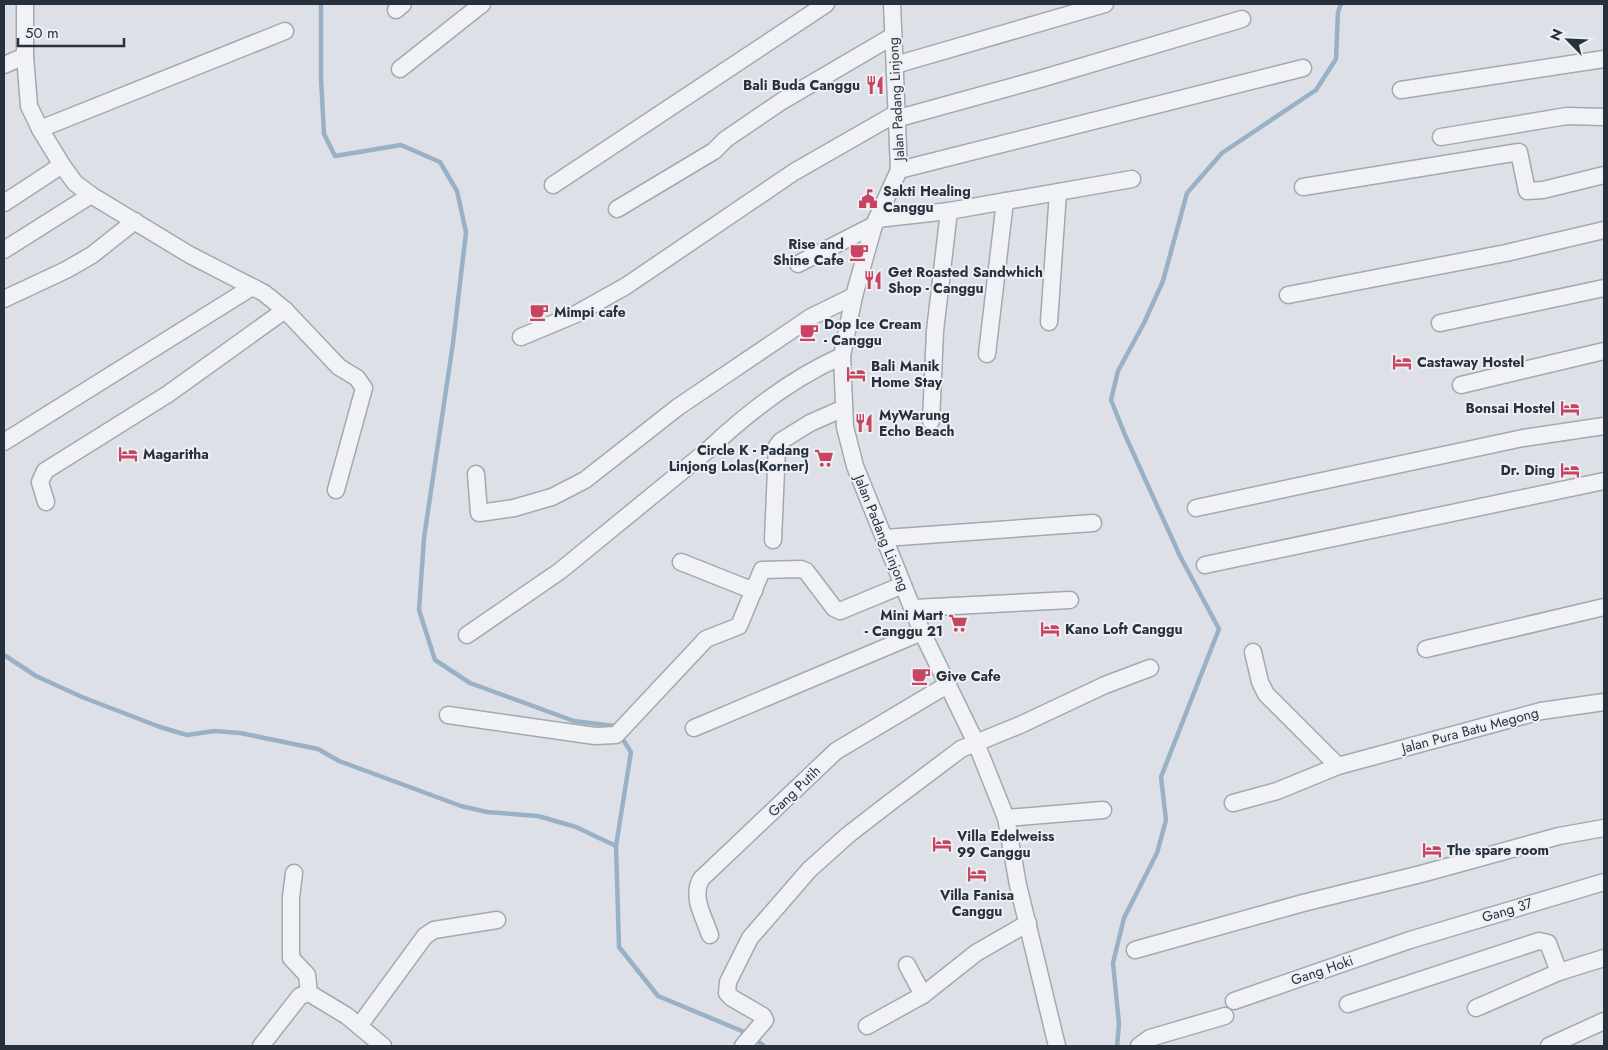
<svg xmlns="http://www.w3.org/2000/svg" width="1608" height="1050" font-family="Jost,sans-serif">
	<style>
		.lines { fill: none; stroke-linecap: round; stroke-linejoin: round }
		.stream { stroke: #99b1c6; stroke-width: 4.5 }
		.minor-casing { stroke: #a3a8b1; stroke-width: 19 }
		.minor { stroke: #f0f2f5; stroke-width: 16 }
		.labels { text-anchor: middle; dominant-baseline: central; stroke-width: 4; stroke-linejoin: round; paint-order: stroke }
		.poi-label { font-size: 14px; font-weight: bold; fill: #27303d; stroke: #ecf0f4; text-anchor: start }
		.street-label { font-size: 14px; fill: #27303d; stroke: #ecf0f4 }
	</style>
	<rect width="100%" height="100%" fill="#dde1e7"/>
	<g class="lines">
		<g class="stream">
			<path d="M321,4V78L324,134L335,156L401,145L440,162L457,191L466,232L453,343L424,538L419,610L435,660L470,683L574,721L614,726L615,729"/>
			<path d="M4,655L36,676L82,697L160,727L187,735L214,731L240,733L318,749L339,761L461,806L487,812L538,816L576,827L616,846"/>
			<path d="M620,735L631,752L616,846L619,947L658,996L749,1034"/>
			<path d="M755,1039L764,1046"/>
			<path d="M1117,1046L1119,1024L1113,963L1124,918L1157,853L1166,820L1161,777L1219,629L1180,556L1125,435L1111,400L1118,371L1144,323L1163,281L1187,193L1222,153L1316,90L1336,59L1338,12L1341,4"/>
		</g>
		<g class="minor-casing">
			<g id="minor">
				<path d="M25,4V56L29,106L40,129L62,165L75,183L91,195L190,255L264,293L285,310L339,367L357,378L364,388L336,490"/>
				<path d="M892,4L899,170L874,225L854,296L842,356L845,427L855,466L922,632L976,743L1006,818L1018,885L1057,1046"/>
				<path d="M396,10L403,4"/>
				<path d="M4,65L25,56"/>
				<path d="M895,65L1105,4"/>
				<path d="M400,69L482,4"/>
				<path d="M1401,90L1604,59"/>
				<path d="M899,118L1040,79L1242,19"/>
				<path d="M40,129L285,31"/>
				<path d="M1441,137L1567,116L1604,117"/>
				<path d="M899,170L1303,68"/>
				<path d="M553,185L826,4"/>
				<path d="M1303,187L1519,152L1527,191L1543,190L1604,175"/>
				<path d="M4,203L62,165"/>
				<path d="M617,209L714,151L726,139L782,101L893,36"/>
				<path d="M877,219L949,211L1132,179"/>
				<path d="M4,250L91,195"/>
				<path d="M798,264L874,225"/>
				<path d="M1288,295L1506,253L1604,230"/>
				<path d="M4,299L66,270L92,255L135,221"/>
				<path d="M1049,322L1058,192"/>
				<path d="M1440,323L1604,288"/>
				<path d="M521,337L576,314L626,286L794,172L897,113"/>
				<path d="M987,354L1005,201"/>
				<path d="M1461,385L1604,351"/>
				<path d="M931,421L935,331L949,211"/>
				<path d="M4,442L252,287"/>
				<path d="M476,474L479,513L514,508L552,497L585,480L678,407L811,317L854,296"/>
				<path d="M46,502L40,482L45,471L168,394L285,310"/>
				<path d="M1196,508L1523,438L1604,426"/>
				<path d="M885,538L1093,523"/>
				<path d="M773,540L777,446L781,441L810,423L844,408"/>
				<path d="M681,562L754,591"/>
				<path d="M1205,565L1604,481"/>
				<path d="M913,608L1070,600"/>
				<path d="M467,635L560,571L708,450C747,413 792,378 842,356"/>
				<path d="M1426,649L1604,607"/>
				<path d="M1253,652L1260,682L1266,694L1338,766"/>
				<path d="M448,715L595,736L616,735L706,639L739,626L762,570L801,569L806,571L834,608L840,611L903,585"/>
				<path d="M694,728L922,632"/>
				<path d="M1233,803L1277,791L1338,766L1541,711L1604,702"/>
				<path d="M1006,818L1103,810"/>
				<path d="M294,873L291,897V958L307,975L309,993"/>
				<path d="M710,935C704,917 691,897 701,879L836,751L947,685"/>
				<path d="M1135,950L1303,903L1421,874L1559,836L1604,828"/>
				<path d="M907,965L923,995"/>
				<path d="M1234,1001L1410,940L1604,882"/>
				<path d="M1348,1004L1539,941L1548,943L1559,972"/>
				<path d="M1476,1008L1559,972L1604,958"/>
				<path d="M359,1026L425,936L434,930L497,920"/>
				<path d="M867,1026L923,995L976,953L1028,923"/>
				<path d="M261,1046L300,996L309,993L347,1016L383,1046"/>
				<path d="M743,1046L765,1020L763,1016L732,998L727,993L728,982L750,938L809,870L848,835L888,804L961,749L1020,725L1105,685L1150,668"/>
				<path d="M1139,1046L1150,1038L1225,1016"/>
				<path d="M1549,1046L1604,1021"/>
			</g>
		</g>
		<use href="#minor" class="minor"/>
	</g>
	<defs>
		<g id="restaurant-bare" transform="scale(1.5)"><path d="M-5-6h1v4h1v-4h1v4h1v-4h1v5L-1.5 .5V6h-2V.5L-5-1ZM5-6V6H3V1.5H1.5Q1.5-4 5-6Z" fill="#c94460" stroke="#ecf0f4" stroke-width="2.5" paint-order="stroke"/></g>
		<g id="civic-bare" transform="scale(1.5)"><path d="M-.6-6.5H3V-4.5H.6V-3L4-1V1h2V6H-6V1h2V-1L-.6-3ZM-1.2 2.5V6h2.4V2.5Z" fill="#c94460" stroke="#ecf0f4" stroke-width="2.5" paint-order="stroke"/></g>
		<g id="cafe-bare" transform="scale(1.5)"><path d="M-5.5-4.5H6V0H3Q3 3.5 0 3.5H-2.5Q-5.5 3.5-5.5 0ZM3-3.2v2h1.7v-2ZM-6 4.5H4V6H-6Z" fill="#c94460" stroke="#ecf0f4" stroke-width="2.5" paint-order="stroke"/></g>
		<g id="hotel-bare" transform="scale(1.5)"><path d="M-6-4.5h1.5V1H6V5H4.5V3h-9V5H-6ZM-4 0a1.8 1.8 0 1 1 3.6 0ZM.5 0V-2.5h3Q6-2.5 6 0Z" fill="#c94460" stroke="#ecf0f4" stroke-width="2.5" paint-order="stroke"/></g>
		<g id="supermarket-bare" transform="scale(1.5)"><path d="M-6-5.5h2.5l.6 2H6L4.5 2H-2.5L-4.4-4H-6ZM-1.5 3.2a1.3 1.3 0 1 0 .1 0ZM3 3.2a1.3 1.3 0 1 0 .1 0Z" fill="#c94460" stroke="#ecf0f4" stroke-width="2.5" paint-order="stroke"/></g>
	</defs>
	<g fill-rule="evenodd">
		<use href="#restaurant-bare" x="875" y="85"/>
		<use href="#civic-bare" x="868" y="199"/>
		<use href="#cafe-bare" x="859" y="252"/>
		<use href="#restaurant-bare" x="873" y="280"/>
		<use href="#cafe-bare" x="539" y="312"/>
		<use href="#cafe-bare" x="809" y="332"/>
		<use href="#hotel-bare" x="1402" y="362"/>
		<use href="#hotel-bare" x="856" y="374"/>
		<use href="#hotel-bare" x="1570" y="408"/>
		<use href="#restaurant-bare" x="864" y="423"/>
		<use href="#hotel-bare" x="128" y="454"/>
		<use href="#supermarket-bare" x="824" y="458"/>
		<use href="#hotel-bare" x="1570" y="470"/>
		<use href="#supermarket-bare" x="958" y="623"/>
		<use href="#hotel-bare" x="1050" y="629"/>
		<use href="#cafe-bare" x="921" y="676"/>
		<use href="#hotel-bare" x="942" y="844"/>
		<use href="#hotel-bare" x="1432" y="850"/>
		<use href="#hotel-bare" x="977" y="874"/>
	</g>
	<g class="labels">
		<g class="poi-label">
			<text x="860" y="85" text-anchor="end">Bali Buda Canggu</text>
			<text x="883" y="191">Sakti Healing<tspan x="883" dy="16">Canggu</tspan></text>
			<text x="844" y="244" text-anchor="end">Rise and<tspan x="844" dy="16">Shine Cafe</tspan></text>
			<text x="888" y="272">Get Roasted Sandwhich<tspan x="888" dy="16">Shop - Canggu</tspan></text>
			<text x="554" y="312">Mimpi cafe</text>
			<text x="824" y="324">Dop Ice Cream<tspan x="824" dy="16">- Canggu</tspan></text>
			<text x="1417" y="362">Castaway Hostel</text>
			<text x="871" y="366">Bali Manik<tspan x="871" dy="16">Home Stay</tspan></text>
			<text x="1555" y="408" text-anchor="end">Bonsai Hostel</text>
			<text x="879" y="415">MyWarung<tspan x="879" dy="16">Echo Beach</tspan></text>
			<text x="809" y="450" text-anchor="end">Circle K - Padang<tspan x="809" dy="16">Linjong Lolas(Korner)</tspan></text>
			<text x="143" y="454">Magaritha</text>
			<text x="1555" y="470" text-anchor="end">Dr. Ding</text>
			<text x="943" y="615" text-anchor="end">Mini Mart<tspan x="943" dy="16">- Canggu 21</tspan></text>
			<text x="1065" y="629">Kano Loft Canggu</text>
			<text x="936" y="676">Give Cafe</text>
			<text x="957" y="836">Villa Edelweiss<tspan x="957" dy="16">99 Canggu</tspan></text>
			<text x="1447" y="850">The spare room</text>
			<text x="977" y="895" text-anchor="middle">Villa Fanisa<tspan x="977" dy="16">Canggu</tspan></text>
		</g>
		<g class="street-label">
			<text transform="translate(896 99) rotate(-93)">Jalan Padang Linjong</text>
			<text transform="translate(882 533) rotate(68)">Jalan Padang Linjong</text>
			<text transform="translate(1470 730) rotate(-15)">Jalan Pura Batu Megong</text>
			<text transform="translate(794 791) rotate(-44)">Gang Putih</text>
			<text transform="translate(1507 910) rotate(-17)">Gang 37</text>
			<text transform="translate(1322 970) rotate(-19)">Gang Hoki</text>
		</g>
	</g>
	<rect width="1608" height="1050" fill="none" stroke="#27303d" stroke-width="10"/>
	<g transform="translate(1568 40) rotate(294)" stroke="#ecf0f4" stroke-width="4" paint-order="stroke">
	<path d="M0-4L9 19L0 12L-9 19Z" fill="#27303d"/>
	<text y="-8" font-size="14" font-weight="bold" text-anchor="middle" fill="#27303d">N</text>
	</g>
	<path d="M18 38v8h106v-8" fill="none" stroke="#27303d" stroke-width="2.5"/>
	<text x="25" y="38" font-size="15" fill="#27303d" stroke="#ecf0f4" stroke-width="4" paint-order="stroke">50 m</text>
</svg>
